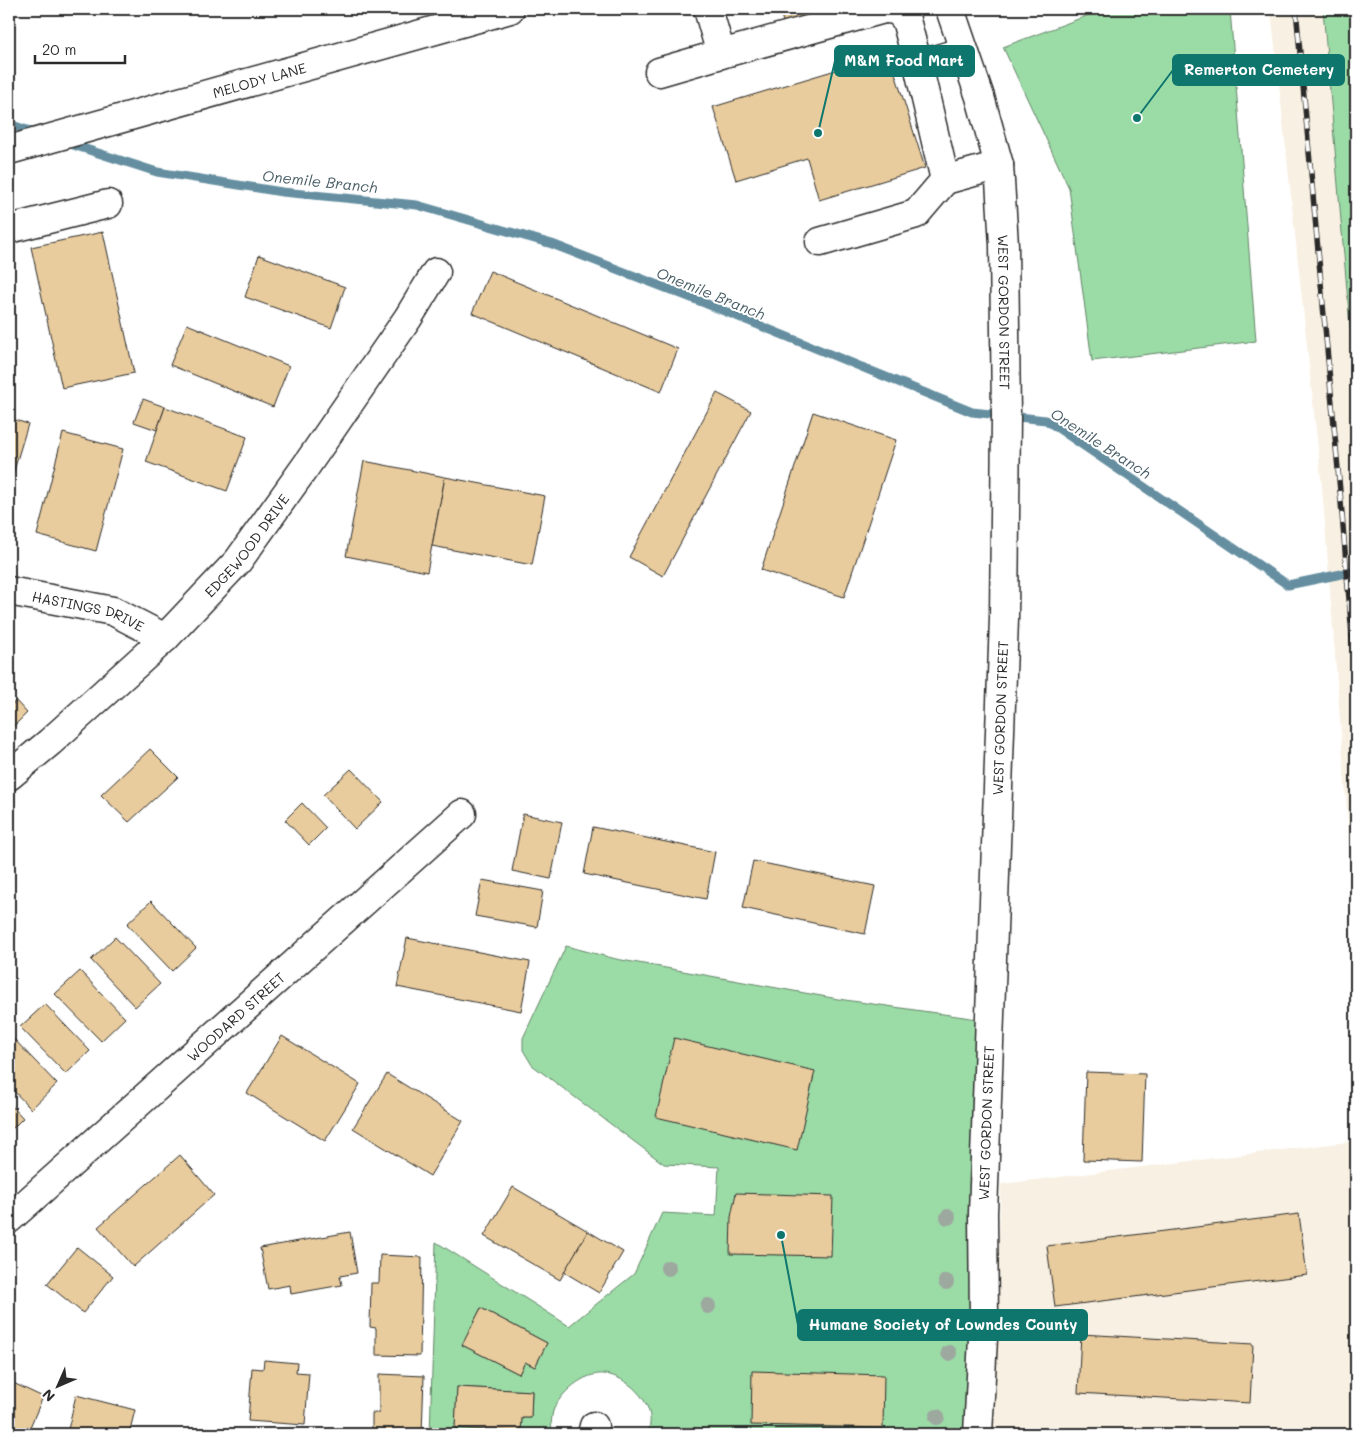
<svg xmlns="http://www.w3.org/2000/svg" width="1365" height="1443" font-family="Mali,sans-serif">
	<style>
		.built { fill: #f8f0e2 }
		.green { fill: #9bdca6; stroke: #638468; fill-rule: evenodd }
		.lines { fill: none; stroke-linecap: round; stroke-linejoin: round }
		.stream { stroke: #658fa0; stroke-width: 9 }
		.building { fill: #e9cc9d; stroke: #2b2b2b }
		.minor-casing { stroke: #2b2b2b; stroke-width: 31 }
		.major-casing { stroke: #2b2b2b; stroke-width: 31 }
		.minor { stroke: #fff; stroke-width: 28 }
		.major { stroke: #fff; stroke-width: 28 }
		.rail-casing { stroke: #2b2b2b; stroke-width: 5.5 }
		.rail { stroke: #fff; stroke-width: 4; stroke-dasharray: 11; stroke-linecap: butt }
		.tree { fill: #9da89f }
		.labels { text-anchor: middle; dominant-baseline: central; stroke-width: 4; stroke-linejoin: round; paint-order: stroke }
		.street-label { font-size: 14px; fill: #2b2b2b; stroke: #fff }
		.water-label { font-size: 15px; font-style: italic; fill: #485d66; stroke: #fff }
		.leader { fill: none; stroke: #0f766e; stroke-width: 2 }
		.callout-dot { fill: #0f766e; stroke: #fff; stroke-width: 2 }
		.callout { fill: #0f766e; stroke: #0f766e; stroke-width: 2 }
		.callout-label { font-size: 15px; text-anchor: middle; font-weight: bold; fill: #fff }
	</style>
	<rect width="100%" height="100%" fill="#fff"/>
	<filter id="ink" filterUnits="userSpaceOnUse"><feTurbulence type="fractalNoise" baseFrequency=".02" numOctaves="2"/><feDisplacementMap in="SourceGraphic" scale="10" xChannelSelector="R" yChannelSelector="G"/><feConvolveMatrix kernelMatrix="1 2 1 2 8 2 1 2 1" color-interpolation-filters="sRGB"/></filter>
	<g filter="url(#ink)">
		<g class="built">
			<path d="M1271,9H1323L1356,404V927L1322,486Z"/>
			<path d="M1356,1141V1434H992L1001,1184Z"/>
		</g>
		<g class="green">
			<path d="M1105,9H1230L1256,341L1092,361L1069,188L1003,47Z"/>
			<path d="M1323,9H1356V404L1353,361Z"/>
			<path d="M566,946L616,959L838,999L978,1019L967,1434H704V1430L667,1431L668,1434H645C647,1431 650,1428 650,1424C653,1401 627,1376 604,1374C584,1372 560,1393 553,1411C551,1417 551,1428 552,1434H430L436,1242L569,1326L634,1274L662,1213L716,1216L719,1167L664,1164L532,1065L523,1050V1038ZM481,1308L547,1343L535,1367L525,1362L519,1374L462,1345ZM457,1387L532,1391L531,1418H522L521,1432L455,1428Z"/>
		</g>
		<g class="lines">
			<g class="stream">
				<path d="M9,124L39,134"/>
				<path d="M64,142L157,172L282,192L417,205L552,244L702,302L972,412L1046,420L1288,585L1356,571"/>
			</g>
		</g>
		<g class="building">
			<path d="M779,9H813L817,21L786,31Z"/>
			<path d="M889,54L925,168L819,200L807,158L736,180L713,107Z"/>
			<path d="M103,232L134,373L62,388L31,247Z"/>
			<path d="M259,255L345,287L331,328L245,297Z"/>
			<path d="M490,271L678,349L661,392L472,313Z"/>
			<path d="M187,324L289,366L273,407L170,365Z"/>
			<path d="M717,393L751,411L663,576L629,557Z"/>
			<path d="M143,399L165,407L157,430L134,422Z"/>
			<path d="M165,407L247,437L227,491L146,462Z"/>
			<path d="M813,412L896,440L844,597L761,570Z"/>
			<path d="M9,418L28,424L9,487Z"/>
			<path d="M63,433L123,449L96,551L37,535Z"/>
			<path d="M364,461L445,477L427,572L346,556Z"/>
			<path d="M445,477L545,496L532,565L432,546Z"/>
			<path d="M16,701L27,713L9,731V705L10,706Z"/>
			<path d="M150,749L178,777L129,822L101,795Z"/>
			<path d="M351,769L383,802L355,829L323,795Z"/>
			<path d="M302,803L326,828L309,845L285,820Z"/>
			<path d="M523,814L562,822L551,879L512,871Z"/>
			<path d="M593,827L715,852L706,899L584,874Z"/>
			<path d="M753,861L875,886L865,934L743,908Z"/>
			<path d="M482,880L543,891L537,927L475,916Z"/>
			<path d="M151,901L196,948L172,971L127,924Z"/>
			<path d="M115,937L160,984L135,1007L91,960Z"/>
			<path d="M407,938L530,962L521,1011L397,987Z"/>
			<path d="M80,971L125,1018L101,1041L55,994Z"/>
			<path d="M45,1004L90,1051L66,1074L20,1027Z"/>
			<path d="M282,1036L360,1084L325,1141L247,1093Z"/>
			<path d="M12,1037L57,1084L31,1109L9,1086V1040Z"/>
			<path d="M674,1038L815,1071L797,1150L656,1117Z"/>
			<path d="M1086,1072L1145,1074L1142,1162L1083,1160Z"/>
			<path d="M387,1074L463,1121L430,1176L353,1128Z"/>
			<path d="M9,1103L23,1118L9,1132Z"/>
			<path d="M180,1155L214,1195L133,1267L98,1227Z"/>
			<path d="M513,1187L588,1231L560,1280L484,1236Z"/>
			<path d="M736,1193L833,1196L831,1256L730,1254L731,1217Z"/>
			<path d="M1299,1214L1307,1275L1055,1307L1047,1246Z"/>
			<path d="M588,1231L623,1252L599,1293L564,1272Z"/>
			<path d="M350,1232L357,1273L340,1276L342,1285L291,1294L290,1285L268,1289L260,1248Z"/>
			<path d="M77,1247L113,1276L83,1313L47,1284Z"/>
			<path d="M380,1255L422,1257L420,1356L376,1355V1328L370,1327L371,1283H379Z"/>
			<path d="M481,1308L547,1343L535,1367L525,1362L519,1374L462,1345Z"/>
			<path d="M1081,1334L1253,1344L1250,1403L1078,1393Z"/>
			<path d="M264,1360L297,1363L296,1372L309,1373L305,1425L248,1421L252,1368L263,1369Z"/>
			<path d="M752,1371L884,1375L883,1428L751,1425Z"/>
			<path d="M379,1374L424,1376L422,1434H372V1413H379Z"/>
			<path d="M9,1381L43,1397L27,1434L9,1427Z"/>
			<path d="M457,1387L532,1391L531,1418H522L521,1432L455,1428Z"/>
			<path d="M76,1395L135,1410L129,1434H67Z"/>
			<path d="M667,1430H704V1434H668Z"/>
		</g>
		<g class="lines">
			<g class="minor-casing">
				<g id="minor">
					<path d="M708,9L721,54L884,9"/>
					<path d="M887,9L897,10L906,20L918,65L945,180L999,165"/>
					<path id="s1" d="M950,9L980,97L999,165L1004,245L1006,416L1004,618L983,1214L984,1319L978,1434"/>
					<path d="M918,65L964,51"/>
					<path d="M659,72L721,54"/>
					<path d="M9,229L108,204"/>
					<path d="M820,242L916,214L945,180"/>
					<path id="s2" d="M9,591L113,611L165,638"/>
					<path id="s3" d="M9,776L50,742L165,638L238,561L306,466L408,318L436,272"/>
					<path id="s4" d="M9,1219L462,814"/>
					<path d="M592,1434L594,1426"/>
				</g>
			</g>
			<g class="major-casing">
				<g id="major">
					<path id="s5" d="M9,150L510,9"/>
				</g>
			</g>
			<use href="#minor" class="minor"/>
			<use href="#major" class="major"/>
			<g class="rail-casing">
				<path id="rail" d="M1296,9L1341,502L1356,684"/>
			</g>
			<use href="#rail" class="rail"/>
		</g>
		<g class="tree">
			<circle cx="948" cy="1217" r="8"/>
			<circle cx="668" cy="1268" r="8"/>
			<circle cx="946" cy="1282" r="8"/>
			<circle cx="708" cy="1306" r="8"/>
			<circle cx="949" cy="1353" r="8"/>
			<circle cx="937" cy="1417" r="8"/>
		</g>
	</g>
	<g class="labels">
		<g class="street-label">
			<text stroke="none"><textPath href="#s5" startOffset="260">MELODY LANE</textPath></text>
			<text stroke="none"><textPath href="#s1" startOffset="311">WEST GORDON STREET</textPath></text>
			<text stroke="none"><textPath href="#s3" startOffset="332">EDGEWOOD DRIVE</textPath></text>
			<text stroke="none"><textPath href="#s2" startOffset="82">HASTINGS DRIVE</textPath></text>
			<text transform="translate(1000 718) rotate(-88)">WEST GORDON STREET</text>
			<text stroke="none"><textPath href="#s4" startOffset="304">WOODARD STREET</textPath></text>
			<text transform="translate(986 1123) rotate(-88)">WEST GORDON STREET</text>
		</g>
		<g class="water-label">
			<text transform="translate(320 181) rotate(6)">Onemile Branch</text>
			<text transform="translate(711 293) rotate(22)">Onemile Branch</text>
			<text transform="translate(1101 443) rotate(33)">Onemile Branch</text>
		</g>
	</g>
	<path class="leader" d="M818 133L835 61M1137 118L1173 70M781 1235L798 1325"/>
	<g class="callout-dot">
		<circle cx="818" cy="133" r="5"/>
		<circle cx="1137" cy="118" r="5"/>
		<circle cx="781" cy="1235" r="5"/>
	</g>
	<g class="callout">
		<rect x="835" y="46" width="139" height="30" rx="5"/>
		<rect x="1173" y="55" width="171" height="30" rx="5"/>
		<rect x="798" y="1310" width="289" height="30" rx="5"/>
	</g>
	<g class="callout-label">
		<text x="904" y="66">M&amp;M Food Mart</text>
		<text x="1259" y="75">Remerton Cemetery</text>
		<text x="943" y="1330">Humane Society of Lowndes County</text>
	</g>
	<rect width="1365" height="1443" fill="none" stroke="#fff" stroke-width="30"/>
	<rect x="15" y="15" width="1335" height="1413" fill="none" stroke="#2b2b2b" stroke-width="2" filter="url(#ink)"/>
	<g transform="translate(58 1386) rotate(225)" stroke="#ffffff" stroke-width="4" paint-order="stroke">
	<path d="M0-4L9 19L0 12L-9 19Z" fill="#2b2b2b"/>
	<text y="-8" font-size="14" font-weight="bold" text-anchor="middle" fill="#2b2b2b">N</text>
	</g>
	<path d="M35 55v8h90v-8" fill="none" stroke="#2b2b2b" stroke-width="2.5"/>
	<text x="42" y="55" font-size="15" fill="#2b2b2b" stroke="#ffffff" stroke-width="4" paint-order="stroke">20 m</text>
</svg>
